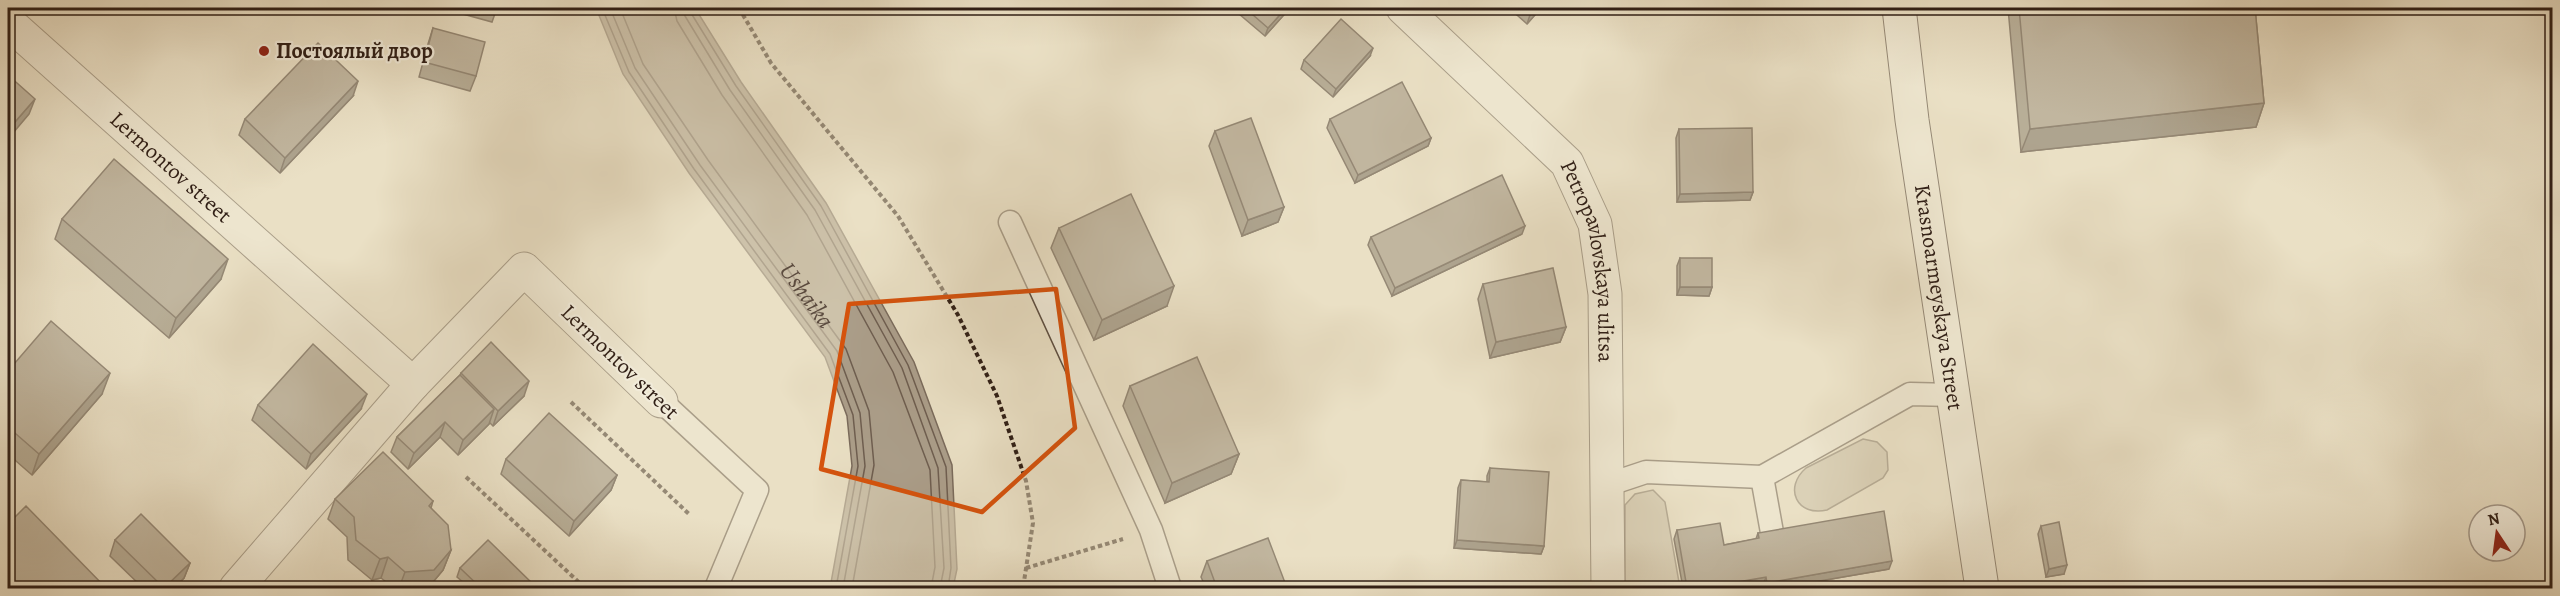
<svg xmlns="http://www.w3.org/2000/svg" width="2560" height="596" font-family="Alegreya,serif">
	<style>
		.green { fill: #cabfa7; stroke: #7d6f5e; stroke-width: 1.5 }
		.water { fill: #ab9e8a; stroke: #7a6b5c; stroke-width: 1.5 }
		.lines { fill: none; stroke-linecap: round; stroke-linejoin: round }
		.shore { stroke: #6e5e50; stroke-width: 1.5 }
		.service-casing { stroke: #5e4f42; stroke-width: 25 }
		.minor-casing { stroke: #5e4f42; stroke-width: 35 }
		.secondary-casing { stroke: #301f16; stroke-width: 35 }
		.path { stroke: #301f16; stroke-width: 4; stroke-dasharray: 4.5 3; stroke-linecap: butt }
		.service { stroke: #f1ebd9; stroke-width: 22 }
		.minor { stroke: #f1ebd9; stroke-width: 33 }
		.secondary { stroke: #f1ebd9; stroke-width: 33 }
		.wall { fill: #7d7161; stroke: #301f16; stroke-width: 1.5 }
		.shaded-wall { fill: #665c4f; stroke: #301f16; stroke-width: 1.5 }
		.building { fill: #918371; stroke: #301f16; stroke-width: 1.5 }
		.marked { fill: none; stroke: #d6530d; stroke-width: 4.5; stroke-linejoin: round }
		.poi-dot { fill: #8f2418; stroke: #f1ebd9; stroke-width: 2 }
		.labels { text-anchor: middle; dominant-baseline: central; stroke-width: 4.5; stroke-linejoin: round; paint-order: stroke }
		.poi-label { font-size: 22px; font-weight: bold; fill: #301f16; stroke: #f1ebd9; text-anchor: start }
		.street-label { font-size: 22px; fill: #301f16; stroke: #f1ebd9 }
		.water-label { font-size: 24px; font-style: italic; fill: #5b4b3f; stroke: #f1ebd9 }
	</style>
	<rect width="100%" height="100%" fill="#eae0c5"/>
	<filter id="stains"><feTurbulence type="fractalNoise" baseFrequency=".00333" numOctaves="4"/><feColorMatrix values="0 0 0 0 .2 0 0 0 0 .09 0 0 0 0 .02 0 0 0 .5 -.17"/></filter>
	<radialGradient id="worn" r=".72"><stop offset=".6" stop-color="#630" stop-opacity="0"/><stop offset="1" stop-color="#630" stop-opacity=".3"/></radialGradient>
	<g class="green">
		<path d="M1863,439L1877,442L1887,452L1888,470L1883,478L1827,510C1797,517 1783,488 1806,468Z"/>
		<path d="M1653,490L1665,502L1680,588H1625V505L1635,494Z"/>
	</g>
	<path class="water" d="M596,8H695L741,82L826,203L914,362L952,465L957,569L953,588H830L852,466L847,416L825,357L689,173L623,74Z"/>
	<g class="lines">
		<g class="shore">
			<path d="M602,8L629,72L694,169L830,354L853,415L858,466L836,588"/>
			<path d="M610,8L635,68L700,165L837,351L860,413L865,466L843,588"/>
			<path id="s1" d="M620,8L643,64L708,160L846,349L869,411L874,465L852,588"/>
			<path d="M674,8L677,21L722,95L807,215L893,372L930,470L935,567L931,588"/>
			<path d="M683,8L685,16L730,90L815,210L902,368L938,468L944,568L940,588"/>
			<path d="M690,8L691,13L736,86L821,206L908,365L946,467L951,568L948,588"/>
		</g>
		<g class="service-casing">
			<g id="service">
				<path d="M1010,222L1151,530L1170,588"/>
				<path d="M661,401L757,490L716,588"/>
				<path d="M1607,485L1646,472L1762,477"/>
				<path d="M1782,588L1762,477L1910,394L1954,395"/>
			</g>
		</g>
		<g class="minor-casing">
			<g id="minor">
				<path id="s2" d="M1403,8L1567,163L1595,224L1605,294L1608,588"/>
				<path id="s3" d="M8,22L413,384"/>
				<path d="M236,588L413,384L524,269L661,401"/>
			</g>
		</g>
		<g class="secondary-casing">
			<g id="secondary">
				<path id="s4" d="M1899,8L1912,120L1982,588"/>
			</g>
		</g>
		<g class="path">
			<path d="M739,8L771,63L898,216L958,315L997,396L1026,481L1033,523L1023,588"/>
			<path d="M571,402L690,515"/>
			<path d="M466,477L585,588"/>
			<path d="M1026,568L1123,539"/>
		</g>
		<use href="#service" class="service"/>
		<use href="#minor" class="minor"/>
		<use href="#secondary" class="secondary"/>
	</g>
	<g class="wall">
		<path d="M441,8H497L492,22Z"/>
		<path d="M1232,8H1290L1265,36Z"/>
		<path d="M1509,8H1541L1527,24Z"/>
		<path d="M2008,8H2255L2264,103L2256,127L2021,152Z"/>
		<path d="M433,28L476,76L470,91L419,77L428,44Z"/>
		<path d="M1370,56L1333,97L1301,69L1304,60Z"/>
		<path d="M353,96L280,173L239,135L245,119Z"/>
		<path d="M1330,119L1431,138L1428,146L1355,183L1327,128Z"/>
		<path d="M1679,129L1753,192L1750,200L1677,202L1676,138Z"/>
		<path d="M1215,131L1284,207L1278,222L1242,236L1209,146Z"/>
		<path d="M62,219L221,279L169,338L55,239Z"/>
		<path d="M1059,228L1167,306L1094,340L1051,248Z"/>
		<path d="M1522,234L1392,296L1368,245L1371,237Z"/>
		<path d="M1680,258L1712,287L1709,296L1677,295V266Z"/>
		<path d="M1483,284L1566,327L1560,342L1490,358L1478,299Z"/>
		<path d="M8,371L102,394L32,475L8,454Z"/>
		<path d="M461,373L524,396L493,426L489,422V424L458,455L440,437L408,469L391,452L397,437L460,375Z"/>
		<path d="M1130,386L1239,454L1231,474L1165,503L1123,406Z"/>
		<path d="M258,405L361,409L306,469L252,420Z"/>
		<path d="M506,459L617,475L611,490L569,536L501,474Z"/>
		<path d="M1490,468L1544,546L1541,554L1454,548L1458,488L1461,480L1487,482V476Z"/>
		<path d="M335,499L433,501L431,508L451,550L443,570L428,588H394L381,578L372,580L348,560L347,537L328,519Z"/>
		<path d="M2041,526L2064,574L2046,577L2038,534Z"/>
		<path d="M1677,530L1724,545L1756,539L1758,533L1889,569L1779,588H1764L1763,585L1746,588H1683L1674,539Z"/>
		<path d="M115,540L190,563L184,578L174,588H143L110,556Z"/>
		<path d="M1207,561L1287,588H1206L1201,577Z"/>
		<path d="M460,568L537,588H470L457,577Z"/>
	</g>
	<g class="shaded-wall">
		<path d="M1286,8H1290L1265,36L1268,28Z"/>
		<path d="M1537,8H1541L1527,24L1530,15Z"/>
		<path d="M1373,48L1370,56L1333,97L1336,89Z"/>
		<path d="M358,81L353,96L280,173L285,158Z"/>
		<path d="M35,99L29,114L8,139V130Z"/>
		<path d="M2264,103L2256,127L2021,152L2030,129Z"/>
		<path d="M1431,138L1428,146L1355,183L1358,175Z"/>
		<path d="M1753,192L1750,200L1677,202L1680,194Z"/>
		<path d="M1284,207L1278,222L1242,236L1248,220Z"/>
		<path d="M1525,226L1522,234L1392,296L1395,288Z"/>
		<path d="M228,259L221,279L169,338L176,318Z"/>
		<path d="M1174,286L1167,306L1094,340L1102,320Z"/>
		<path d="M1680,287H1712L1709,296L1677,295Z"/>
		<path d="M1566,327L1560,342L1490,358L1496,342Z"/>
		<path d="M110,373L102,394L32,475L39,454Z"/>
		<path d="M529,381L524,396L493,426L498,411Z"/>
		<path d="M367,394L361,409L306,469L311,454Z"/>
		<path d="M494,409L489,424L458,455L463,440Z"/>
		<path d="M445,422L440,437L408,469L414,453Z"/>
		<path d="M1239,454L1231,474L1165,503L1172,483Z"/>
		<path d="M617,475L611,490L569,536L574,521Z"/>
		<path d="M1457,540L1544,546L1541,554L1454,548Z"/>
		<path d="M451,550L443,570L428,588H399L405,572Z"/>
		<path d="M388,557L381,578L372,580L380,559Z"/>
		<path d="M1892,561L1889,569L1779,588H1765L1767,583Z"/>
		<path d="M190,563L184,578L174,588H164Z"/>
		<path d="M2067,565L2064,574L2046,577L2049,569Z"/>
		<path d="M1766,577L1763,585L1746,588H1729L1731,583Z"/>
	</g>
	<g class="building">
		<path d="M1245,8H1286L1268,28Z"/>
		<path d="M1521,8H1537L1530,15Z"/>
		<path d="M2019,8H2255L2264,103L2030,129Z"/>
		<path d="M1341,19L1373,48L1336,89L1304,60Z"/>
		<path d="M433,28L485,42L476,76L424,62Z"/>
		<path d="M318,43L358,81L285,158L245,119Z"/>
		<path d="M8,75L35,99L8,130Z"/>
		<path d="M1402,82L1431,138L1358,175L1330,119Z"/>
		<path d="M1251,118L1284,207L1248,220L1215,131Z"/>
		<path d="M1752,128L1753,192L1680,194L1679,129Z"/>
		<path d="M114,159L228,259L176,318L62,219Z"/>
		<path d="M1502,175L1525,226L1395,288L1371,237Z"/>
		<path d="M1131,194L1174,286L1102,320L1059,228Z"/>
		<rect x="1680" y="258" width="32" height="29"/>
		<path d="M1553,268L1566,327L1496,342L1483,284Z"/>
		<path d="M51,321L110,373L39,454L8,427V371Z"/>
		<path d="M491,342L529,381L498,411L461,373Z"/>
		<path d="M313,344L367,394L311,454L258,405Z"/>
		<path d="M1197,357L1239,454L1172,483L1130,386Z"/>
		<path d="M460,375L494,409L463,440L445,422L414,453L397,437Z"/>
		<path d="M549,413L617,475L574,521L506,459Z"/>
		<path d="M383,452L433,501L429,506L448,525L451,550L434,570L405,572L388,557L380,559L356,540L354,517L335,499Z"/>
		<path d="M1490,468L1549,472L1544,546L1457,540L1461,480L1489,482Z"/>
		<path d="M26,506L106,588H8V524Z"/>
		<path d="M1884,511L1892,561L1767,583L1766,577L1731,583L1732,588H1687L1677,530L1720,523L1724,545L1759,538L1758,533Z"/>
		<path d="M141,514L190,563L164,588L115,540Z"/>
		<path d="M2059,522L2067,565L2049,569L2041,526Z"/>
		<path d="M1268,538L1287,588H1217L1207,561Z"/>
		<path d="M488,540L537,588H481L460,568Z"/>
	</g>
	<path d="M0 0H2560V596H0ZM1056,289L1075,428L982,512L821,469L849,304Z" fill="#eae0c5" fill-opacity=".55" fill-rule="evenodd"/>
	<path class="marked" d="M1056,289L1075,428L982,512L821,469L849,304Z"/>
	<circle class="poi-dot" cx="264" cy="51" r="6"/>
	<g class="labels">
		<g class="poi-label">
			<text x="276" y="51">Постоялый двор</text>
		</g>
		<g class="street-label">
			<text stroke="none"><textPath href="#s3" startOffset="218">Lermontov street</textPath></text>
			<text stroke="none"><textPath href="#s2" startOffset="328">Petropavlovskaya ulitsa</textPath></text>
			<text stroke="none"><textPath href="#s4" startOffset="292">Krasnoarmeyskaya Street</textPath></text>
			<text transform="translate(620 362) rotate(44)">Lermontov street</text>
		</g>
		<g class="water-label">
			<text stroke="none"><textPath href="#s1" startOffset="344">Ushaika</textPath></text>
		</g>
	</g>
	<rect width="2560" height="596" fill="none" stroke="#eae0c5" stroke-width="30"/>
	<rect x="9" y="9" width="2542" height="578" fill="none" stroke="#301f16" stroke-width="3"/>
	<rect x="15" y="15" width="2530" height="566" fill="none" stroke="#301f16" stroke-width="1.5"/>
	<g transform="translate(2497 533) rotate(347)"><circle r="28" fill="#f1ebd9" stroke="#a4998b" stroke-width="1.5"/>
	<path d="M0-4.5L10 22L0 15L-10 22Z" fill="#8f2418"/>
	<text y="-9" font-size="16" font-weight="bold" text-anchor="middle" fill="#301f16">N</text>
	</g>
	<rect width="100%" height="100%" filter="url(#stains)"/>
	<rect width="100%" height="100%" fill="url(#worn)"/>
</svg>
